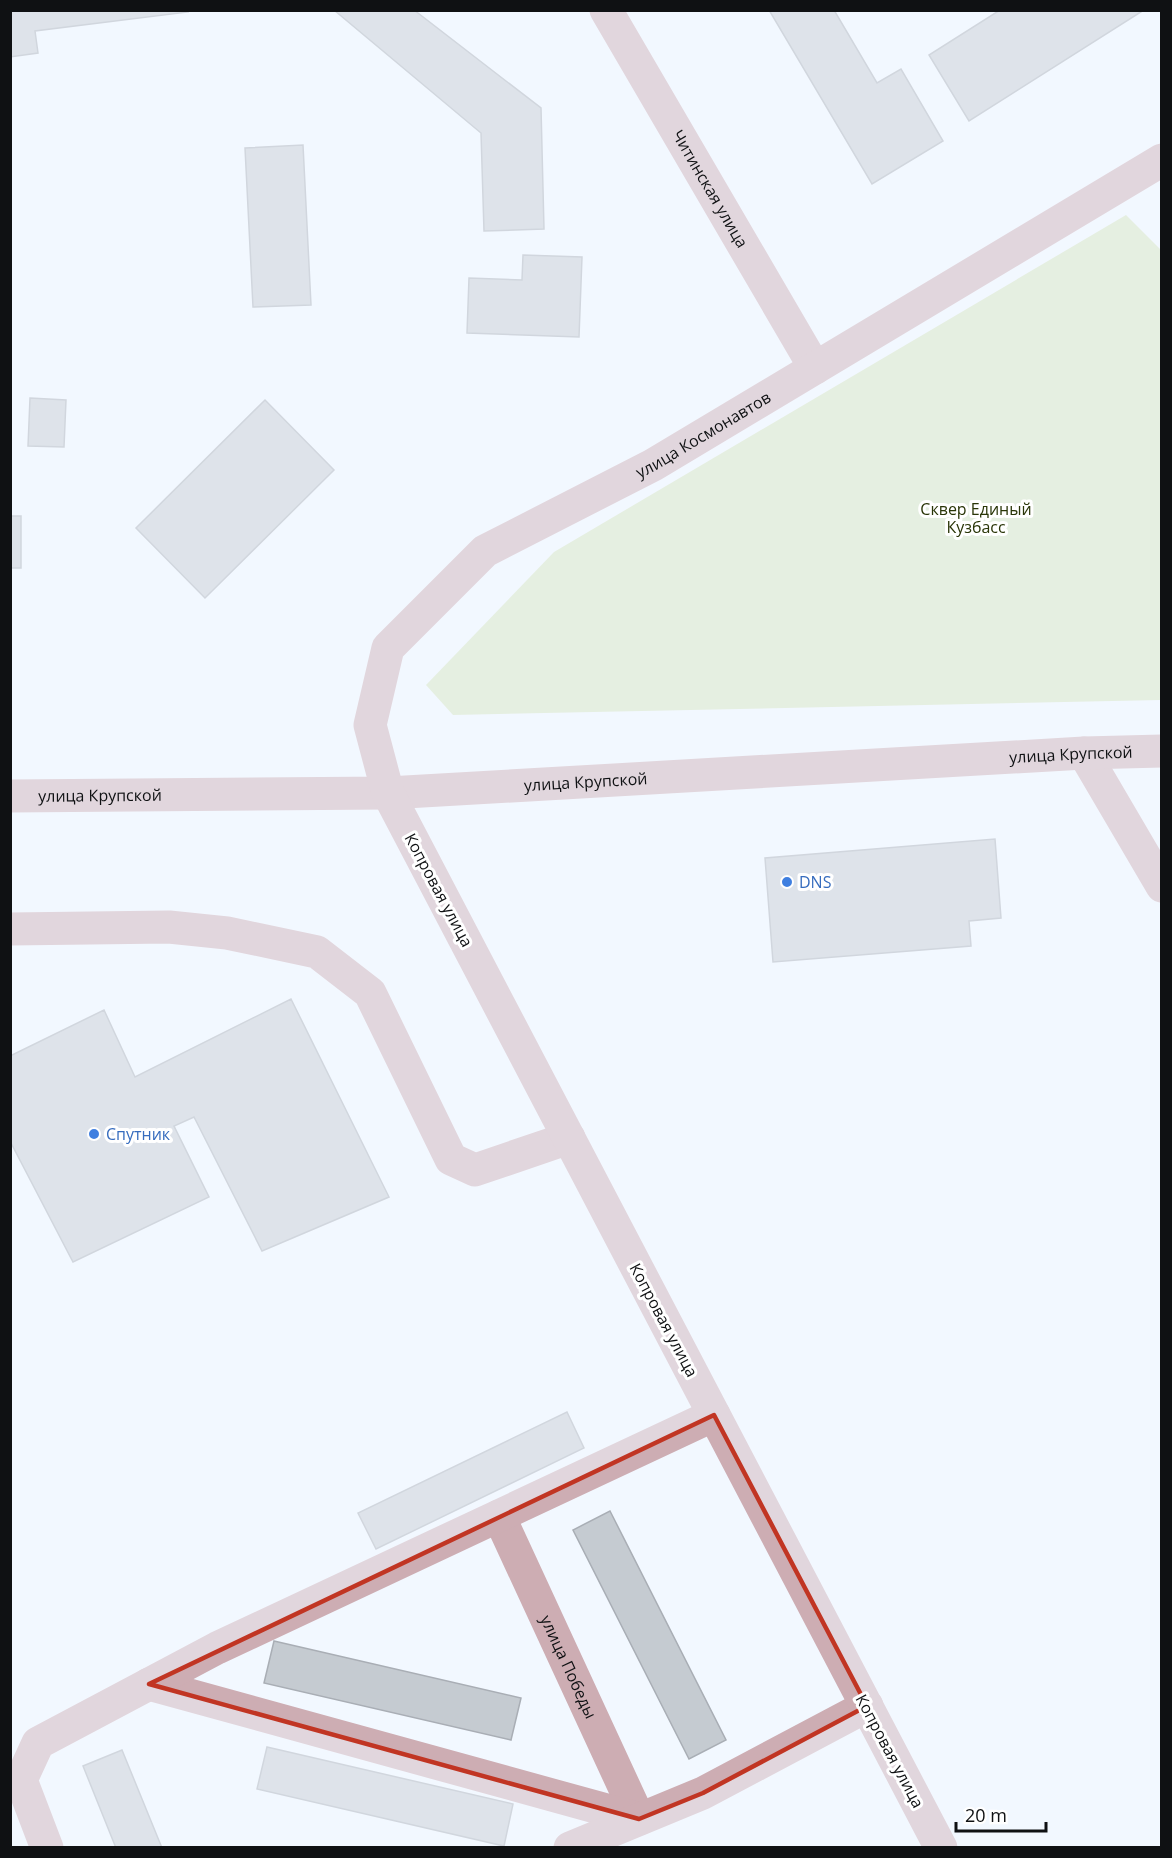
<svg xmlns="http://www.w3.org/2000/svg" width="1172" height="1858" font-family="'Open Sans',sans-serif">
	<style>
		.green { fill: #d6e4bd }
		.building { fill: #c5cbd1; stroke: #a9aeb5; stroke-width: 1.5 }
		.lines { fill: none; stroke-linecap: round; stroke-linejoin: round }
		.minor { stroke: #cdadb3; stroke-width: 33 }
		.marked { fill: none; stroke: #c13523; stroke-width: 4.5; stroke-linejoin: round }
		.shop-dot { fill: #3f7fe0; stroke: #fff; stroke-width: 2 }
		.labels { text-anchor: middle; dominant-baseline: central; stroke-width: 6; stroke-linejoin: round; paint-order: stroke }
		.street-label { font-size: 16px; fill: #0f1113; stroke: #fff }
		.park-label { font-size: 16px; fill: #293507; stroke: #fff }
		.shop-label { font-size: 16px; fill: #366cbe; stroke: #fff; text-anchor: start }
	</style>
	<rect width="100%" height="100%" fill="#f2f8ff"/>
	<path class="green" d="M1126,215L1161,250V700L453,715L426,685L554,552Z"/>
	<g class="building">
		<path d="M10,10H187L188,12L35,31L38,53L10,57Z"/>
		<path d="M334,10H414L541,108L544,229L484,231L481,133Z"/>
		<path d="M769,10H834L877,83L901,69L943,141L872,184Z"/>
		<path d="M1000,10H1144L969,121L929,55Z"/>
		<path d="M303,145L311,305L253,307L245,148Z"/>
		<path d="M523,255L582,257L579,337L467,333L469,278L522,280Z"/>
		<path d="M30,398L66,400L64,447L28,446Z"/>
		<path d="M265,400L334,470L205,598L136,528Z"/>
		<rect x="10" y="516" width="11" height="52"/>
		<path d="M995,839L1001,918L969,921L971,946L773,962L765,858Z"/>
		<path d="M291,999L389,1197L262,1251L194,1117L174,1126L209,1197L73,1262L10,1141V1056L104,1010L135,1077Z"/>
		<path d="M567,1412L584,1448L376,1549L358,1513Z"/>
		<path d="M610,1511L726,1740L689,1759L573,1530Z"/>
		<path d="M274,1641L521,1698L511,1740L264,1683Z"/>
		<path d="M267,1747L513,1804L504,1846L257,1789Z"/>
		<path d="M122,1750L162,1848H116L83,1766Z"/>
	</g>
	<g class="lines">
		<g class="minor">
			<path id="s1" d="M606,10L815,368"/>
			<path d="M1084,753L1162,886"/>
			<path id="s2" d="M10,796L388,793L1084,753L1162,751"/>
			<path d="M10,929L169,927L227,933L317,952L370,993L451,1159L475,1170L569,1138"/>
			<path id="s3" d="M499,1516L639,1819"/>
			<path d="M149,1684L639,1819"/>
			<path d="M47,1848L21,1780L38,1743L217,1648L714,1415"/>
			<path d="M570,1848L703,1793L867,1706"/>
			<path id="s4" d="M941,1848L388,793L370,725L388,648L485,551L653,465L1162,160"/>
		</g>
	</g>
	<path d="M0 0H1172V1858H0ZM714,1415L867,1706L703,1793L639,1819L149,1684Z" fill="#f2f8ff" fill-opacity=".55" fill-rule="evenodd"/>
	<path class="marked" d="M714,1415L867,1706L703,1793L639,1819L149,1684Z"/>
	<g class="shop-dot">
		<circle cx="787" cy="882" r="6"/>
		<circle cx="94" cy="1134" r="6"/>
	</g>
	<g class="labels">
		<g class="street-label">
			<text stroke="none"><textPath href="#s1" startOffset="207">Читинская улица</textPath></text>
			<text stroke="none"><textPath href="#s4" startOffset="1725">улица Космонавтов</textPath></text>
			<text stroke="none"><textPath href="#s2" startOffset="1062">улица Крупской</textPath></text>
			<text stroke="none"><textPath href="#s2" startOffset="576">улица Крупской</textPath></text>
			<text stroke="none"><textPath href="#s2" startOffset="90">улица Крупской</textPath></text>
			<text transform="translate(439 890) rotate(62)">Копровая улица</text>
			<text transform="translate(664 1320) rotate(62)">Копровая улица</text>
			<text stroke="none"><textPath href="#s3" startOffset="166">улица Победы</textPath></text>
			<text transform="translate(890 1751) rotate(62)">Копровая улица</text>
		</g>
		<g class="park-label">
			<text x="976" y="509">Сквер Единый<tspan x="976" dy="18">Кузбасс</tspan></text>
		</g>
		<g class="shop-label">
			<text x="799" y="882">DNS</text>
			<text x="106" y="1134">Спутник</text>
		</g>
	</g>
	<rect width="1172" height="1858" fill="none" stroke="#0f1113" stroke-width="24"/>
	<path d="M956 1822v9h90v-9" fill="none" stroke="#0f1113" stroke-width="3"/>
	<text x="965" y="1822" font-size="18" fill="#0f1113" stroke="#ffffff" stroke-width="4.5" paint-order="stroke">20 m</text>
</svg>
